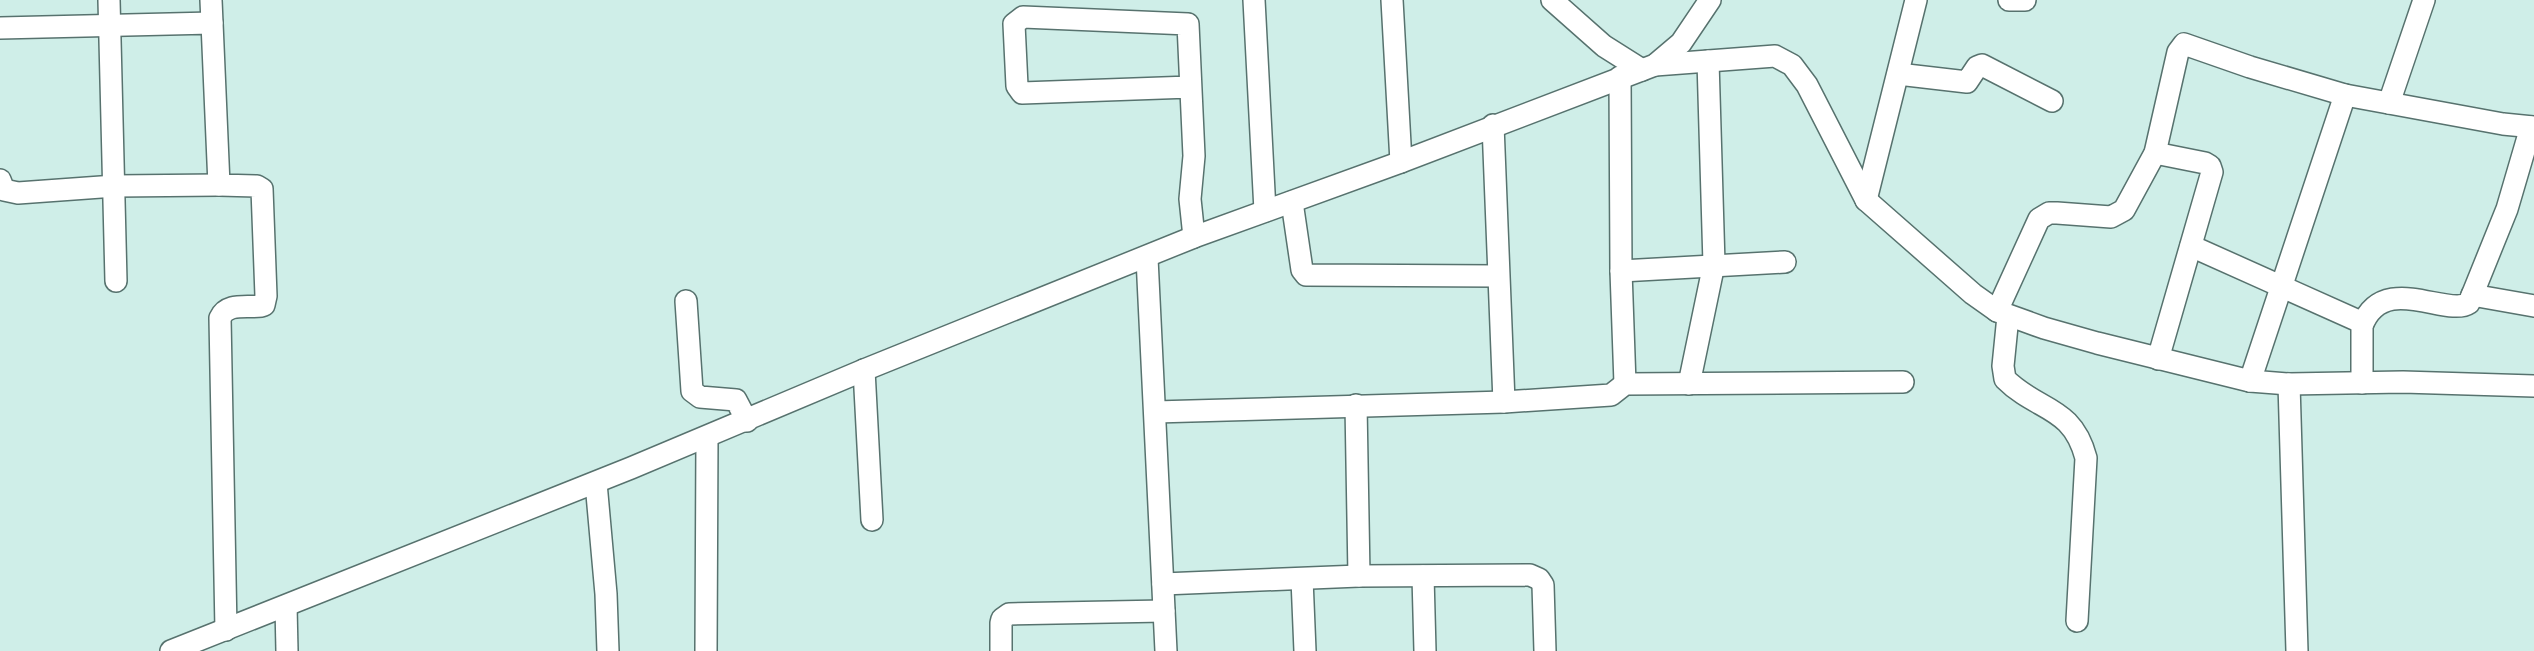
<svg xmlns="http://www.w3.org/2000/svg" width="2534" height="651" font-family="'DM Sans',sans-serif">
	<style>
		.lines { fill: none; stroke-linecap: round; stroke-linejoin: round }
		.minor-casing { stroke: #57726e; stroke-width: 24 }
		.minor { stroke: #fff; stroke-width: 21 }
	</style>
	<rect width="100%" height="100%" fill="#cfeee8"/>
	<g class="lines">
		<g class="minor-casing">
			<g id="minor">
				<path d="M109,0L116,281"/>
				<path d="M211,0L212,23"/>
				<path d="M1254,0L1265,211"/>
				<path d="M1392,0L1401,162"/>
				<path d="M1552,0L1604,46L1642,70"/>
				<path d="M2009,0H2025"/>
				<path d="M0,28L212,23L219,185L257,186L262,189L266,296L264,305L261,306C247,308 227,302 220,318L226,630"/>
				<path d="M1655,65L1775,56L1792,65L1807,85L1866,200L1973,294L1997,311L2044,328L2097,343L2250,381L2289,384L2403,382L2534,386"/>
				<path d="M1898,74L1967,82L1977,67L1982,65L2052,101"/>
				<path d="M1620,77L1621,271L1625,384"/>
				<path d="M1190,87L1022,93L1017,86L1014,24L1023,17L1188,24L1194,156L1190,199L1194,237"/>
				<path d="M2389,103L2424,0"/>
				<path d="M1493,125L1504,402"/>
				<path d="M2155,153L2205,163L2210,166L2212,172L2158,359"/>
				<path d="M0,180L4,190L18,193L115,186L219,185"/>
				<path d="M1866,200L1916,0"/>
				<path d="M1292,202L1302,270L1306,275L1498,276"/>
				<path d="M2191,246L2363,323"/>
				<path d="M1147,258L1166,651"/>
				<path d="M1621,271L1785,262"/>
				<path d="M2472,295L2534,306"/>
				<path d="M686,301L692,391L700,397L736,400L747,421"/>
				<path d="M1997,311L2039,219L2049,213H2057L2111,217L2124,210L2155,153L2178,52L2184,44L2250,67L2345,95L2503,124L2534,127"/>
				<path d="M2008,316L2003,366L2005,379C2038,412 2072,405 2086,458L2077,621"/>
				<path d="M864,370L872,520"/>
				<path d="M2250,381L2345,95"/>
				<path d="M2362,383V326C2383,271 2447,318 2469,303L2507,209L2531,127"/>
				<path d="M1689,384L1714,264L1708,61"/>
				<path d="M2289,384L2297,651"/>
				<path d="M1356,405L1359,576"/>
				<path d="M1155,412L1504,402L1611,395L1625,384L1903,382"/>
				<path d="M596,483L606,594L608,651"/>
				<path d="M1423,576L1425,651"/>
				<path d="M1302,579L1305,651"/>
				<path d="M1163,584L1359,576L1530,575L1539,579L1543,585L1545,651"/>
				<path d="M286,606L287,651"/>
				<path d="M171,651L631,468L864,370L1194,237L1401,162L1655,65L1681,43L1710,0"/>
				<path d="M706,651L707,437"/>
				<path d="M1001,651V623L1002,619L1009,614L1164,611"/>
			</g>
		</g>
		<use href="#minor" class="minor"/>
	</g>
</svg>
